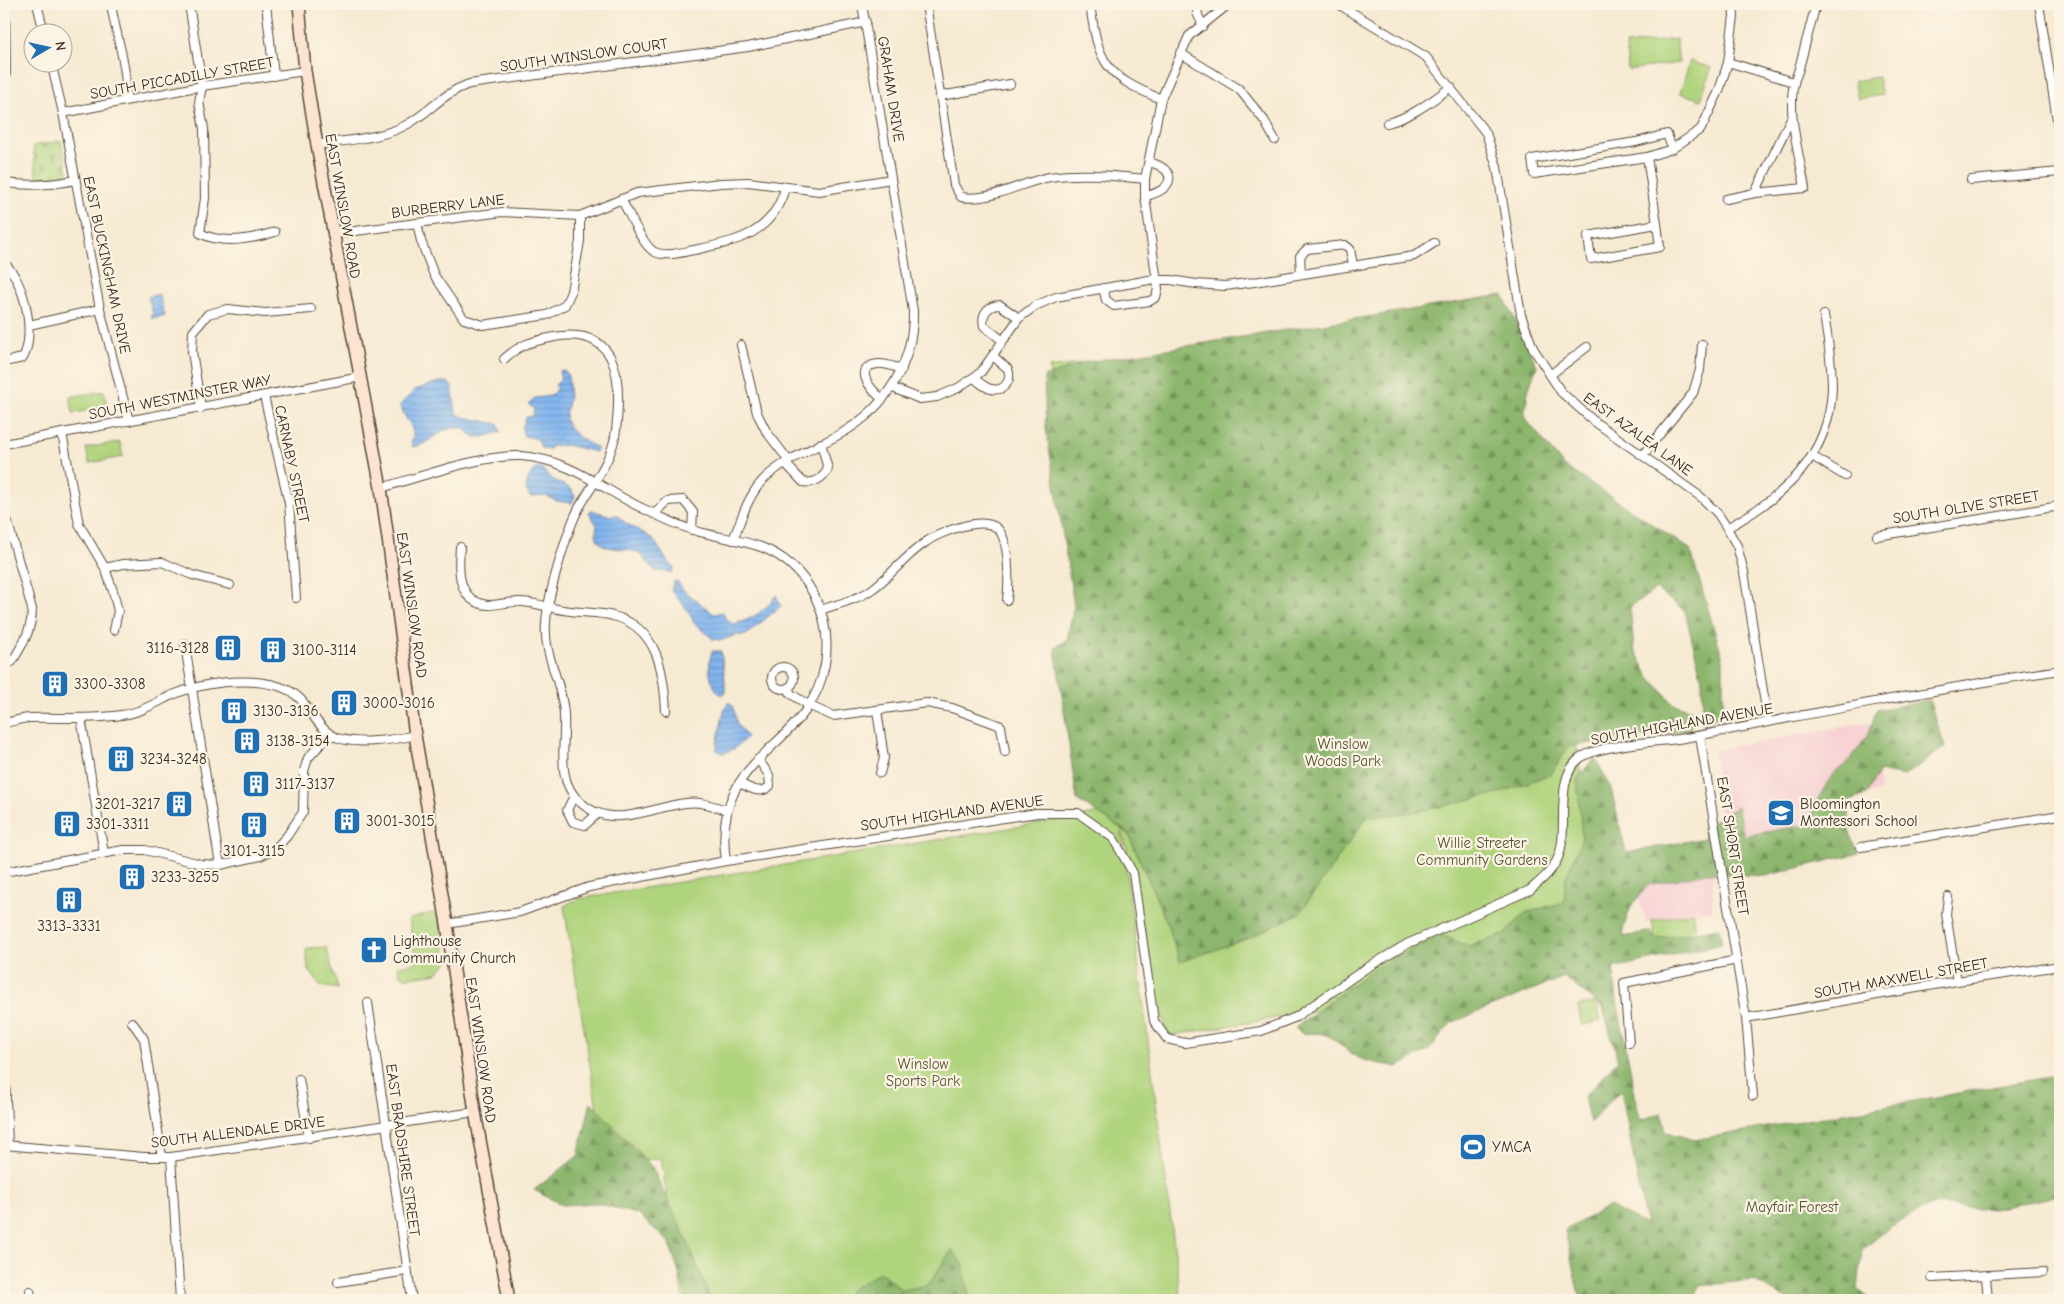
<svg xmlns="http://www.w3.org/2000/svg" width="2064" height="1304" font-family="'Comic Neue',sans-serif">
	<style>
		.built { fill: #f7cfd3 }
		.green { fill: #b0d47e; stroke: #767f4e }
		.forest { fill: url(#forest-firs); stroke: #647046 }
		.cemetery { fill: url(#cemetery-stones); stroke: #767f4e }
		.water { fill: url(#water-rules); stroke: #5e7087 }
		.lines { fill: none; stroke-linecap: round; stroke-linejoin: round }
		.minor-casing { stroke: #574739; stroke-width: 10 }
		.secondary-casing { stroke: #574739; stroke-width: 14 }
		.minor { stroke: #fff; stroke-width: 8 }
		.secondary { stroke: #fde4d1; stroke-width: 11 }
		.labels { text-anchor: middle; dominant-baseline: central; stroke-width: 4.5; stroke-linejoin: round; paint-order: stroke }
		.street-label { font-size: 15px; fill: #3b2a1e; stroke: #fcf5e5 }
		.poi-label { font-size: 15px; fill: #3b2a1e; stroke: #fcf5e5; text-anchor: start }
		.park-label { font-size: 15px; fill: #585436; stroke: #fcf5e5 }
	</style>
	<defs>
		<pattern id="forest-firs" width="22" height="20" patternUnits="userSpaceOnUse" patternTransform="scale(1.25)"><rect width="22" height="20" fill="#8cb66d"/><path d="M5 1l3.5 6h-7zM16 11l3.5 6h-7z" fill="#749459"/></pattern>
		<pattern id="cemetery-stones" width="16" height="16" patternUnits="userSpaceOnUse" patternTransform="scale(1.25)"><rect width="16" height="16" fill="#b0d47e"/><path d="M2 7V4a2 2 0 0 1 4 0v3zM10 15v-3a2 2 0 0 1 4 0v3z" fill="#98b66c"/></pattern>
		<pattern id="water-rules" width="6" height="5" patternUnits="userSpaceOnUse" patternTransform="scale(1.25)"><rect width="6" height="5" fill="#82b6f0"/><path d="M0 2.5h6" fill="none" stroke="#6c94c2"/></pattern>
	</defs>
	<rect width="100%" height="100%" fill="#fcf5e5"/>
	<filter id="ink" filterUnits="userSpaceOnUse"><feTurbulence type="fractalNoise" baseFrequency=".02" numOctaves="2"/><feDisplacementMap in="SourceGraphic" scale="10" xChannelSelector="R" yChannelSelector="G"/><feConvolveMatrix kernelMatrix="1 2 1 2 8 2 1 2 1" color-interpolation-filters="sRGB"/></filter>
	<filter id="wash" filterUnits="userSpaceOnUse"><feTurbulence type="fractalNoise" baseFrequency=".0096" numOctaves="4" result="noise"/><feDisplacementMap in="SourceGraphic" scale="20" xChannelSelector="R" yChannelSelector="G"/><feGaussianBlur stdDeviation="1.12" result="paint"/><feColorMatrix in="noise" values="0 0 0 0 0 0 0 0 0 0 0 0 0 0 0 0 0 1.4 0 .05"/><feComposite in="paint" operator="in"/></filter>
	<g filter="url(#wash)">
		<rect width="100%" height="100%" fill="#f7ead3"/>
		<path class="built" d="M1869,722L1880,791L1840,801L1843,825L1713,873L1712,910L1646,923L1637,891L1658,877L1724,857L1714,750Z"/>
		<g class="green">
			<path d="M1676,39L1679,63L1628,70L1626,45Z"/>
			<path d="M1690,61L1711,68L1701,100L1680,93Z"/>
			<path d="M1878,77L1882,95L1858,99L1854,81Z"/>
			<path d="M1505,298L1611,963L1167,1036L1120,819L1181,1300H683L661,1158L606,1164L564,906L577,899L1119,810L1049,368Z"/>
			<path d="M104,391L107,407L73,413L70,397Z"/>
			<path d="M120,442L123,457L89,463L86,448Z"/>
			<path d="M1693,912L1697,932L1656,940L1652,921Z"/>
			<path d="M433,913L440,918L447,963L437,973L405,978L400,974L398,966L416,963L409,919Z"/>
			<path d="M326,947L338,989L321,986L308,969L306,950L308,948Z"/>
			<path d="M1596,1002L1601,1021L1582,1025L1578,1006Z"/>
		</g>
		<g class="forest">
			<path d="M1503,295L1537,366L1528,391L1524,417L1564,466L1690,549L1723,659V713L1703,725L1702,680L1685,611L1656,589L1630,607L1634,648L1649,677L1674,704L1694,711L1690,730L1569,746L1551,774L1499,793L1420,811L1366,818L1300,913L1249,938L1180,962L1166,921L1128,833L1077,800L1055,648L1067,640L1074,605L1046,428L1044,377L1087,362Z"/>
			<path d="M1929,700L1945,747L1904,776L1879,771L1866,795L1847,802L1851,838L1859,853L1765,876L1706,873L1648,885L1631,906L1623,929L1624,937L1651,931L1655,939L1719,928L1722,944L1613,968L1617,1001L1640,1120L1662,1113L1666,1132L1694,1140L2060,1075V1199L2053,1197L1993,1209L1933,1204L1890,1227L1862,1250L1858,1289L1870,1300H1788L1753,1280L1699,1286L1693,1300H1580L1565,1230L1609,1206L1646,1225L1621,1090L1590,1123L1584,1097L1618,1060L1603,1008L1564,977L1451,1023L1430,1049L1398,1067C1386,1064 1368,1063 1357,1057C1335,1044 1333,1029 1303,1034L1295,1028L1374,968L1441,935L1468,946L1504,935L1525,913L1564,902L1566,877L1582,839L1577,779L1595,757L1611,789L1626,853L1705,838L1702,829L1737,807L1744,836L1810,824L1817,800L1833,774L1847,764L1866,738L1877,710Z"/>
			<path d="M591,1102L652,1167L688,1243L710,1298L713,1300H688L669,1242L639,1215L597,1203L562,1205L534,1190L578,1156Z"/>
			<path d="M952,1250L963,1263L970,1300H844L850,1290L880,1272L903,1290L928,1285Z"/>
		</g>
		<path class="cemetery" d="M61,141L68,172L66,175L37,180L33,146Z"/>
		<g class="water">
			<path d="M159,294L165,316L152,319L151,315L153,314L148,297Z"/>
			<path d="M563,370L567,373C578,417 541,416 598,449L596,452L566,445L551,446L549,450L541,448L538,439L524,436L522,429L526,417L533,416L534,409L528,404L535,398L551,396L557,388L555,385L561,380L559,371Z"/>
			<path d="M438,382H448L452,387L456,413L463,417L498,424L501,432L483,437H473L464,428C437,425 435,443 413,447L411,443C418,427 404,420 400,405L415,390Z"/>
			<path d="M537,467L543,469L550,478L571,489L575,497L572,503L557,501L546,496L530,497L526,490L528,478Z"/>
			<path d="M591,510L611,516L617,515C627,528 645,530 655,542C662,551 664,560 674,567L672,572L655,571C653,568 641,555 639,553C623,545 590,555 597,525L589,513Z"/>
			<path d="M677,581L683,590L714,614L723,612L725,618L732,624C749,622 767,610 776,595L781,606L746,635H737L722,640L713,639L694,623L689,612L671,590L674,582Z"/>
			<path d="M712,651H721L725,680V693L721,695C709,685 707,664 712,651Z"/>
			<path d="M729,702L733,706L737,724L747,737L734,749L723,753L717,750V744L724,710Z"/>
		</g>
	</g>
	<g filter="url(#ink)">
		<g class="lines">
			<g class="minor-casing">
				<g id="minor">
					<path d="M37,4L44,32"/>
					<path d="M111,4C116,37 128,66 126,100"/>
					<path d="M189,4L202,86L199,102L204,129L205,198L200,233C222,245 253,239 275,232"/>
					<path d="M266,4L274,76"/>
					<path d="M926,4L954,185L961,197C991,202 1021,182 1050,177C1082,172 1113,176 1145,179"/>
					<path d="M1090,4C1098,63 1105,76 1161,99"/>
					<path d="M1200,4L1197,13L1203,26"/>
					<path d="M1338,4L1426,57L1486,133L1497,167L1521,315L1533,348L1561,392L1595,422L1701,497L1718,514L1727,528L1737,546L1744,572L1768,722"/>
					<path d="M2039,4L2060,139"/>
					<path d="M1180,53L1239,89L1264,120L1275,140"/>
					<path d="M51,62L63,113L100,309L129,421"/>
					<path d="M1728,62L1793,82"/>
					<path d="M4,81L6,73L5,4"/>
					<path d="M940,96L1010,84"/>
					<path d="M63,113L202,86L305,71"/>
					<path d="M1387,123C1412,117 1430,102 1451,87"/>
					<path d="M317,145C346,140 382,139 408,124C431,111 443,93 469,84L748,47L866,22"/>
					<path d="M1672,149L1667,134L1636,142L1532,159L1534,174L1647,157L1672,149L1701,129L1719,91L1728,62L1734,16L1733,4"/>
					<path d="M1647,157L1657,224"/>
					<path d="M1971,180L2060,172"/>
					<path d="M4,183C27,186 52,185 75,180"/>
					<path d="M1755,193L1792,116"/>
					<path d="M1145,196C1173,191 1180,170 1149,162"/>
					<path d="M621,199C629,212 641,243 653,251C665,258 682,252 694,250C737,241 772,235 785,188"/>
					<path d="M1726,199L1755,193L1805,188C1800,157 1783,101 1798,72L1815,8"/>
					<path d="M417,223L421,241L434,275L464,319L483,325L547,315L565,305L571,292L580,241V216"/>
					<path d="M1657,224L1660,247L1591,259L1588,236Z"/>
					<path d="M332,234L502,212L580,216L637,193L721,183L748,182L819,191L891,179"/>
					<path d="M4,263C25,281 36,334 23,358L4,362"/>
					<path d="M1301,274L1300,256L1307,249L1345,245L1350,249L1353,265"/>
					<path d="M1103,288L1106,300L1114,306L1150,301L1156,297L1158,289L1145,196V179L1161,99L1189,36L1229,4"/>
					<path d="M29,325L100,309"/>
					<path d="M1002,340L984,326C981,314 988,305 1000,305L1019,318"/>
					<path d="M741,345L757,413L766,431L789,461"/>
					<path d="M504,359C522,343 531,342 554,337C620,326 622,380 616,430C613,459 593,483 579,508C567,530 547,598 546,623C543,656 563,683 564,715C566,745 555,779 579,801C612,832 649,807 686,803C701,801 713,806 727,810"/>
					<path d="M1550,375L1587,347"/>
					<path d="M974,378C979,382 985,388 991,389C1005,392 1012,380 1008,369L993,356"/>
					<path d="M893,388L920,399L937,397L958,388L981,372L1019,318L1035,306L1056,297L1149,280H1171L1196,284L1225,286L1254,282L1414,256L1434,243"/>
					<path d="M264,396L289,503L296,598"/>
					<path d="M883,399C872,392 851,367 878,364C885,363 894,367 902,369"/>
					<path d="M201,408L192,352L193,332L208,314L228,309L265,313L311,309"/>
					<path d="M62,433L79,524L105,568L113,591L118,611L114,630"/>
					<path d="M4,444L361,377"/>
					<path d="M1643,455L1693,393L1700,370L1702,344"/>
					<path d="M1812,456L1845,476"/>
					<path d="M785,463L803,482C815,484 822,479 828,469L821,443"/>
					<path d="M381,488C419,477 484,454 521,456C573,460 602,490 646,510C661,517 676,525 693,530C715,537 739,539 761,547C808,565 833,616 825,664C810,753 710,749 726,861"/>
					<path d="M4,509L32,609C32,630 23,644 12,662"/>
					<path d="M654,514L668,501L683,500L693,512L692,530"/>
					<path d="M1727,528C1783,497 1830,457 1832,388C1832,364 1828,339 1824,315"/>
					<path d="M1877,536L2060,506"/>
					<path d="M733,540C741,520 748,495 764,479C786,458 816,448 842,433C887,407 914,362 913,311L862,4"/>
					<path d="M460,547C458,570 457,602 488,605C499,605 511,601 522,602C539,603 555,610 571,611C585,613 600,612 613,616C658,627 664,672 666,711"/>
					<path d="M105,568L123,564L162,562L192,575L230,585"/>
					<path d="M821,610C837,604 857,600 871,590C891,576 906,555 926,542C939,532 984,515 998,529C1010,541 1009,585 1007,600"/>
					<path d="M185,645L220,865"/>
					<circle cx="783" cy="678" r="11"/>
					<path d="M788,688L791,694L810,706L833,716L927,703L952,708L1001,726L1005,752"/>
					<path d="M877,710L884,758L880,773"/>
					<path d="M81,718L104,853"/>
					<path d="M4,723C12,722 21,718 30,718C60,717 90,720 121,715C139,713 154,704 170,696C202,682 245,677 278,686C310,696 308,719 330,734C348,747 395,740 415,735"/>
					<path d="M1700,736L1746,1018L1753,1096"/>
					<path d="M739,783C749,787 760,796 770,786L769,775L758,759"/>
					<path d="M574,796L567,810L573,822L585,825L597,814"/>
					<path d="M1861,847L2060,815"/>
					<path d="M4,872L123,850H145L201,864L220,865L260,856L276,848L287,836L303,812L304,771L308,758L330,734"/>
					<path d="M1948,897L1946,914L1957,981"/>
					<path d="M447,924L520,912L589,887L726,861L1037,813H1078L1113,838L1133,873L1154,1021L1167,1039L1185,1043L1261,1031L1296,1017L1365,969L1407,944L1530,890C1540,881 1551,873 1557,860C1571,832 1552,781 1579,759C1595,745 1655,742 1678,739C1716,733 1755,725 1793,717C1882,701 1971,683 2060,670"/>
					<path d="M368,1003L412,1300"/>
					<path d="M1746,1018L1957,981L2060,966"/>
					<path d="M132,1022L144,1039L162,1157"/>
					<path d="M1629,1043L1624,983L1737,960"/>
					<path d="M4,1056L8,1145"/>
					<path d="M299,1079L309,1138"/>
					<path d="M4,1145L144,1157H171L475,1112"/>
					<path d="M171,1157L180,1300"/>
					<path d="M1986,1277L1988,1300"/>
					<path d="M1932,1278L2043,1272"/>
					<path d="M338,1282L407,1271"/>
					<path d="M30,1291L32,1300"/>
				</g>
			</g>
			<g class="secondary-casing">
				<path id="secondary" d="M299,4L305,71L317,145L381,488L415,735L447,924L475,1112L509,1300"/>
			</g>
			<use href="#minor" class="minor"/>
			<use href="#secondary" class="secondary"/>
		</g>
	</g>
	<defs>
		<g id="building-square" transform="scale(1.4375)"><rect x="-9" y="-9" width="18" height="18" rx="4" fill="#1f6fb2" stroke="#fcf5e5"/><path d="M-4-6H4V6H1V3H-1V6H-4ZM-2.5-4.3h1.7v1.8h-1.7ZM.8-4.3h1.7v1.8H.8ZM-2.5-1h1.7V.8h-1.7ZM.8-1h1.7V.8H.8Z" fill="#fff"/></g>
		<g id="school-square" transform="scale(1.4375)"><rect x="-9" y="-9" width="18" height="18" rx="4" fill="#1f6fb2" stroke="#fcf5e5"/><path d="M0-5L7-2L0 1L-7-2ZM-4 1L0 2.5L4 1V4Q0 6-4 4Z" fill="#fff"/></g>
		<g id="church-square" transform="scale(1.4375)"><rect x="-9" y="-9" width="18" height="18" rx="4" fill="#1f6fb2" stroke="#fcf5e5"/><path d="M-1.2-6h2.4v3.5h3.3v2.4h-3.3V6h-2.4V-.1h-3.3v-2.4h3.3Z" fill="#fff"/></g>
		<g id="stadium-square" transform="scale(1.4375)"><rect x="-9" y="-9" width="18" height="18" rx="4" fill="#1f6fb2" stroke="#fcf5e5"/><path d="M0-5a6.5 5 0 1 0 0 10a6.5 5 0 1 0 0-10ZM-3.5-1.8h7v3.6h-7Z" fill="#fff"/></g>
	</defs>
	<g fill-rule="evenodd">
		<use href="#building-square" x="228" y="648"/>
		<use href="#building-square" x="273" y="650"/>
		<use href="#building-square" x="55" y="684"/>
		<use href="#building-square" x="344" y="703"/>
		<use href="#building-square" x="234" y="711"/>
		<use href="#building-square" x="247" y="741"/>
		<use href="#building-square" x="121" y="759"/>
		<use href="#building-square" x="256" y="784"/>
		<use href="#building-square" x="179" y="804"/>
		<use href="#school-square" x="1781" y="813"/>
		<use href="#building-square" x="347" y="821"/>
		<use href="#building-square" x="67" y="824"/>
		<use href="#building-square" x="254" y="825"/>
		<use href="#building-square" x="132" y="877"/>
		<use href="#building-square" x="69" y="900"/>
		<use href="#church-square" x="374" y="950"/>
		<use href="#stadium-square" x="1473" y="1147"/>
	</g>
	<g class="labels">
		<g class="street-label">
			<text transform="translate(584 55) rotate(-8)">SOUTH WINSLOW COURT</text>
			<text transform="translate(182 78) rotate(-10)">SOUTH PICCADILLY STREET</text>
			<text transform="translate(891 89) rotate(81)">GRAHAM DRIVE</text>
			<text transform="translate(343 206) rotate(80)">EAST WINSLOW ROAD</text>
			<text transform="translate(448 206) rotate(-7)">BURBERRY LANE</text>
			<text transform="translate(107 265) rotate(78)">EAST BUCKINGHAM DRIVE</text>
			<text transform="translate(180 397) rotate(-11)">SOUTH WESTMINSTER WAY</text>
			<text transform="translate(1638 434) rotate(36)">EAST AZALEA LANE</text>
			<text transform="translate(292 464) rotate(78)">CARNABY STREET</text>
			<text transform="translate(1966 507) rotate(-9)">SOUTH OLIVE STREET</text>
			<text transform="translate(412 605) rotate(82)">EAST WINSLOW ROAD</text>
			<text transform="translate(1682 724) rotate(-10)">SOUTH HIGHLAND AVENUE</text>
			<text transform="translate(952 813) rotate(-8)">SOUTH HIGHLAND AVENUE</text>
			<text transform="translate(1733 846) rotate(81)">EAST SHORT STREET</text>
			<text transform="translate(1901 978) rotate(-10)">SOUTH MAXWELL STREET</text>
			<text transform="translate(481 1050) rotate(82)">EAST WINSLOW ROAD</text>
			<text transform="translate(238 1132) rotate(-7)">SOUTH ALLENDALE DRIVE</text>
			<text transform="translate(403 1150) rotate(82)">EAST BRADSHIRE STREET</text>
		</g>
		<g class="poi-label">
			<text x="209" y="648" text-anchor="end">3116-3128</text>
			<text x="292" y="650">3100-3114</text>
			<text x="74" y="684">3300-3308</text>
			<text x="363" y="703">3000-3016</text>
			<text x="253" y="711">3130-3136</text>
			<text x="266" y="741">3138-3154</text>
			<text x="140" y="759">3234-3248</text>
			<text x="275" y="784">3117-3137</text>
			<text x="160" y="804" text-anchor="end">3201-3217</text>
			<text x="1800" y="804">Bloomington<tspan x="1800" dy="17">Montessori School</tspan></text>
			<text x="366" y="821">3001-3015</text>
			<text x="86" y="824">3301-3311</text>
			<text x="254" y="851" text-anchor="middle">3101-3115</text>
			<text x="151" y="877">3233-3255</text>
			<text x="69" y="926" text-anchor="middle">3313-3331</text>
			<text x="393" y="941">Lighthouse<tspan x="393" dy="17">Community Church</tspan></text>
			<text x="1492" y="1147">YMCA</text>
		</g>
		<g class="park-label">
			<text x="1343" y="744">Winslow<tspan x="1343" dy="17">Woods Park</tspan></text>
			<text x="1482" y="843">Willie Streeter<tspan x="1482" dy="17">Community Gardens</tspan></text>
			<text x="923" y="1064">Winslow<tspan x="923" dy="17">Sports Park</tspan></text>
			<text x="1792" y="1207">Mayfair Forest</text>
		</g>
	</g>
	<rect width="2064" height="1304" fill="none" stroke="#fcf5e5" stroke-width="20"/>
	<g transform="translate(48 48) rotate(81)"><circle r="24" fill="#fcf5e5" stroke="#afa495"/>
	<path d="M0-4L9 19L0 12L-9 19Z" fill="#1f6fb2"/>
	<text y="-8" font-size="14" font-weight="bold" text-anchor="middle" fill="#3b2a1e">N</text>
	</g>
</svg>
